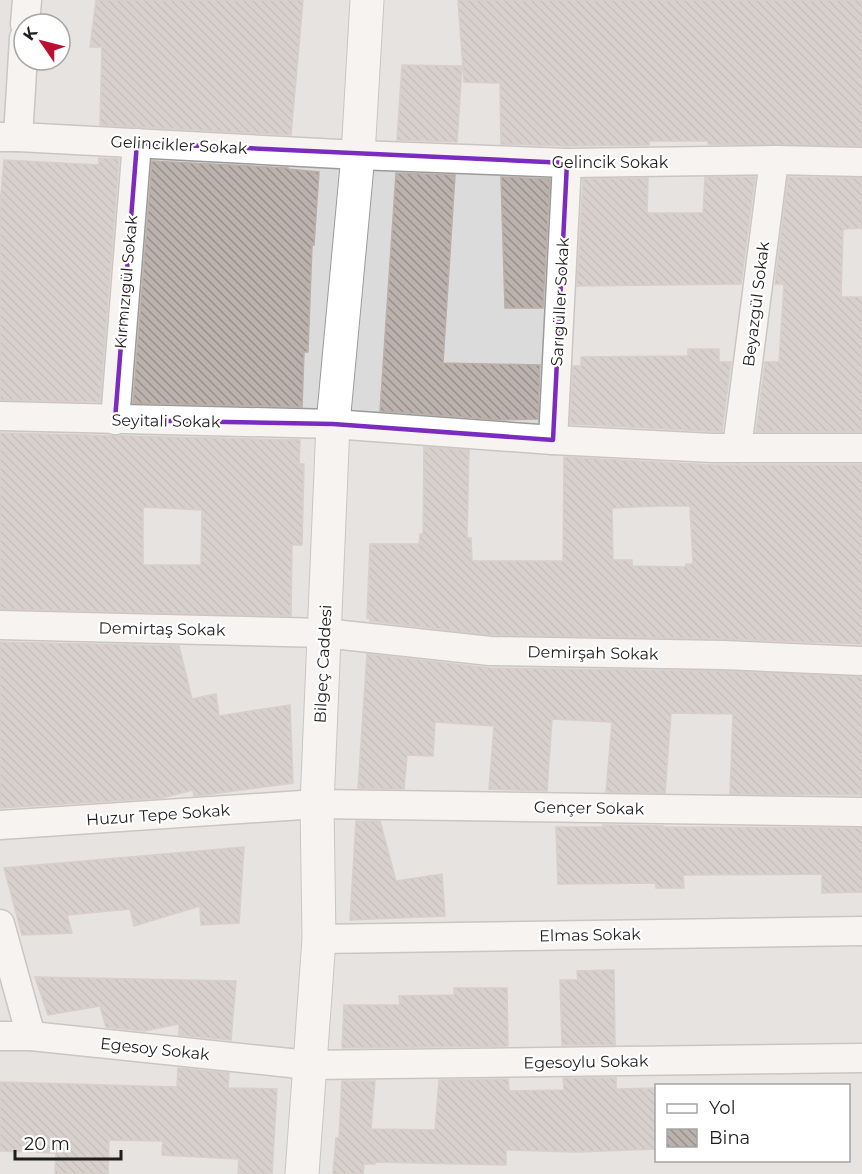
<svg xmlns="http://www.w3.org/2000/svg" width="862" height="1174" font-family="Montserrat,sans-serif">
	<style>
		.residential { fill: #dcdbdb; fill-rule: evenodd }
		.building { fill: url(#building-back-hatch); stroke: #beaea8; stroke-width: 1.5; fill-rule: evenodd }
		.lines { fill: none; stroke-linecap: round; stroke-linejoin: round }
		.minor-casing { stroke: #9b9b9b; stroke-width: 31 }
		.tertiary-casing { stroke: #9b9b9b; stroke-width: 35 }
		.minor { stroke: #fff; stroke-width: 28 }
		.tertiary { stroke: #fff; stroke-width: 33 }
		.marked { fill: none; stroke: #7b2cbf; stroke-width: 4.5; stroke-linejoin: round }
		.labels { text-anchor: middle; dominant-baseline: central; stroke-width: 4.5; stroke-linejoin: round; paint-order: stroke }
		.street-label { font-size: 16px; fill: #1e1e1e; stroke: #fff }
	</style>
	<defs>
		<pattern id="building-back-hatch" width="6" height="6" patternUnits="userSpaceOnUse" patternTransform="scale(1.5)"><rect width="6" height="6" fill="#bbb2ae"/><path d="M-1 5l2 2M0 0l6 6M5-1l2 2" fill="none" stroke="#97908d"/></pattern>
	</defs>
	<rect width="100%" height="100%" fill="#eee9e5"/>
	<path class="residential" d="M0,0H862V1174H0ZM24,24H60V60H24ZM656,1086H848V1160H656Z"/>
	<g class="building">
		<path d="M96,0H303L291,135L100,125L102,47H90Z"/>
		<path d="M458,0H862V146L708,144V141H649V145L567,146L501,144L500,83L464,82Z"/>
		<path d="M402,65L462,66L457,142L397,140Z"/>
		<path d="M99,158L119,159L100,402L0,400V205L4,160L99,165Z"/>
		<path d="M152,161L288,168V169L319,172L314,245H312L308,352H304L302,407L133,403Z"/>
		<path d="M396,173L455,175L443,363L540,365L538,419L503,420L380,411Z"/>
		<path d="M501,177L550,179L543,308H505Z"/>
		<path d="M705,177H755L741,284L577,286L583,179L648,178L647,213H703Z"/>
		<path d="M788,177L862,178V228L843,229L841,297H862V432H756L765,362H779L784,284H775Z"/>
		<path d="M688,349H719V362H731L722,432L570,424L573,366H581V357L688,356Z"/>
		<path d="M0,433L300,440L299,464H304L302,545H292L291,616L0,609ZM143,507L202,510L201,565H143Z"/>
		<path d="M424,447L469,450L467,538H471L472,561H563L564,457L713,465H862V644L723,639L491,635L370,621V619L367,618L370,544H419L420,534H423ZM660,506H690L693,564H686L685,567L632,566V560H613L612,508Z"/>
		<path d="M0,642L179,646L192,699L216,694L219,716L290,705L293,783L204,795L194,796L193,790L161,798L0,808Z"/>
		<path d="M367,654L490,668L723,671L862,677V795L730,794L733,714L671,713L665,793L606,792L612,722L552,719L547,791L489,789L494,726L435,722L433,756L407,755L404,789L358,788Z"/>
		<path d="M356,821H380L396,881L442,874L445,916L350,920Z"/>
		<path d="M603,825L663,826V827L862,828V892L822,893V874L683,875L684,888H656V883L558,884L556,827H603Z"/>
		<path d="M244,847L239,923L201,925L200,906L134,926L130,909L67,915L72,933L22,935L4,868Z"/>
		<path d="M614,970L615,1045H562L560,980H578L577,971Z"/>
		<path d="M35,977L236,981L231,1040L179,1035V1024L144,1031L106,1027L100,1006L48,1015Z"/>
		<path d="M454,988H507L508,1046L343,1048L342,1046L344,1005H400L399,996L454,995Z"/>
		<path d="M178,1068L229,1073L228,1088L277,1089L272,1174H238L239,1159L162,1155L163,1141L109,1140L108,1174H55L56,1153L0,1151V1082L177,1087Z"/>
		<path d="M563,1078H616V1089L657,1088V1149L576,1152L506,1150V1165L375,1162V1164H364L363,1174H333L336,1138H339L342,1081H375L371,1129L435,1130L439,1080L508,1079L509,1091L564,1090Z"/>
	</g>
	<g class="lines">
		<g class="minor-casing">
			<g id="minor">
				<path d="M25,24L27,0"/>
				<path d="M0,137H18L358,155L567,163L774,160L862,162"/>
				<path d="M18,137L24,38"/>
				<path d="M0,416L333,424L553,440L713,448H862"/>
				<path d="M115,420L137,143"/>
				<path d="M553,440L567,163"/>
				<path d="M737,448L774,160"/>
				<path d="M0,625L324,633L490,651L723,655L862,661"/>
				<path d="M0,825L317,804L862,812"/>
				<path d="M0,924L31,1036"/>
				<path d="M319,939L862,931"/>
				<path d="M0,1036H31L309,1065L862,1058"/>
			</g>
		</g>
		<g class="tertiary-casing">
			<path id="tertiary" d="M302,1174L319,939L317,804L333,424L358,155L367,0"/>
		</g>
		<use href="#minor" class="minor"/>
		<use href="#tertiary" class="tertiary"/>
	</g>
	<path d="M0 0H862V1174H0ZM137,143L567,163L553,440L333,424L115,420Z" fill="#eee9e5" fill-opacity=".55" fill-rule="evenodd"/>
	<path class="marked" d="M137,143L567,163L553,440L333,424L115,420Z"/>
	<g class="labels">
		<g class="street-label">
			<text transform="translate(179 145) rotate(3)">Gelincikler Sokak</text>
			<text x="610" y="162">Gelincik Sokak</text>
			<text transform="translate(126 282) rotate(-85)">Kırmızıgül Sokak</text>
			<text transform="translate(560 302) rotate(-87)">Sarıgüller Sokak</text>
			<text transform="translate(756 304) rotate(-83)">Beyazgül Sokak</text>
			<text transform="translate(166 421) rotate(1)">Seyitali Sokak</text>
			<text transform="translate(162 629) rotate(1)">Demirtaş Sokak</text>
			<text transform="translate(593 653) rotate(1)">Demirşah Sokak</text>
			<text transform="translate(323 664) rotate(-87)">Bilgeç Caddesi</text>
			<text transform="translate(589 808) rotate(1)">Gençer Sokak</text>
			<text transform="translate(158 815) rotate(-4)">Huzur Tepe Sokak</text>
			<text transform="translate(590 935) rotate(-1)">Elmas Sokak</text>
			<text transform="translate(155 1049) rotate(6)">Egesoy Sokak</text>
			<text transform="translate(586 1062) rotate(-1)">Egesoylu Sokak</text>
		</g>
	</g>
	<rect x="655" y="1084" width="195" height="78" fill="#ffffff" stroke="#a5a5a5" stroke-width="1.5"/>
	<rect x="667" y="1104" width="30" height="9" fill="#ffffff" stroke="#a5a5a5" stroke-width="1.5"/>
	<text x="709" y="1114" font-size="18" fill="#1e1e1e">Yol</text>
	<rect x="667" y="1129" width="30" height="18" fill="url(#building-back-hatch)" stroke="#a5a5a5" stroke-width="1.5"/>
	<text x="709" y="1144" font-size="18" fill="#1e1e1e">Bina</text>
	<g transform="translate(42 42) rotate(305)"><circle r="28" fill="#ffffff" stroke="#a5a5a5" stroke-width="1.5"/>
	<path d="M0-4.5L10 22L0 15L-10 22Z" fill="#ba122e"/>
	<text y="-9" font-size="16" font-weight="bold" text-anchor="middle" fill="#1e1e1e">K</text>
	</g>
	<path d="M15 1150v9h106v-9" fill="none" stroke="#1e1e1e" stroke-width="3"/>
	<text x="24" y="1150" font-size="18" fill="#1e1e1e" stroke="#ffffff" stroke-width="4.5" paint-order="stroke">20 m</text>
</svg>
